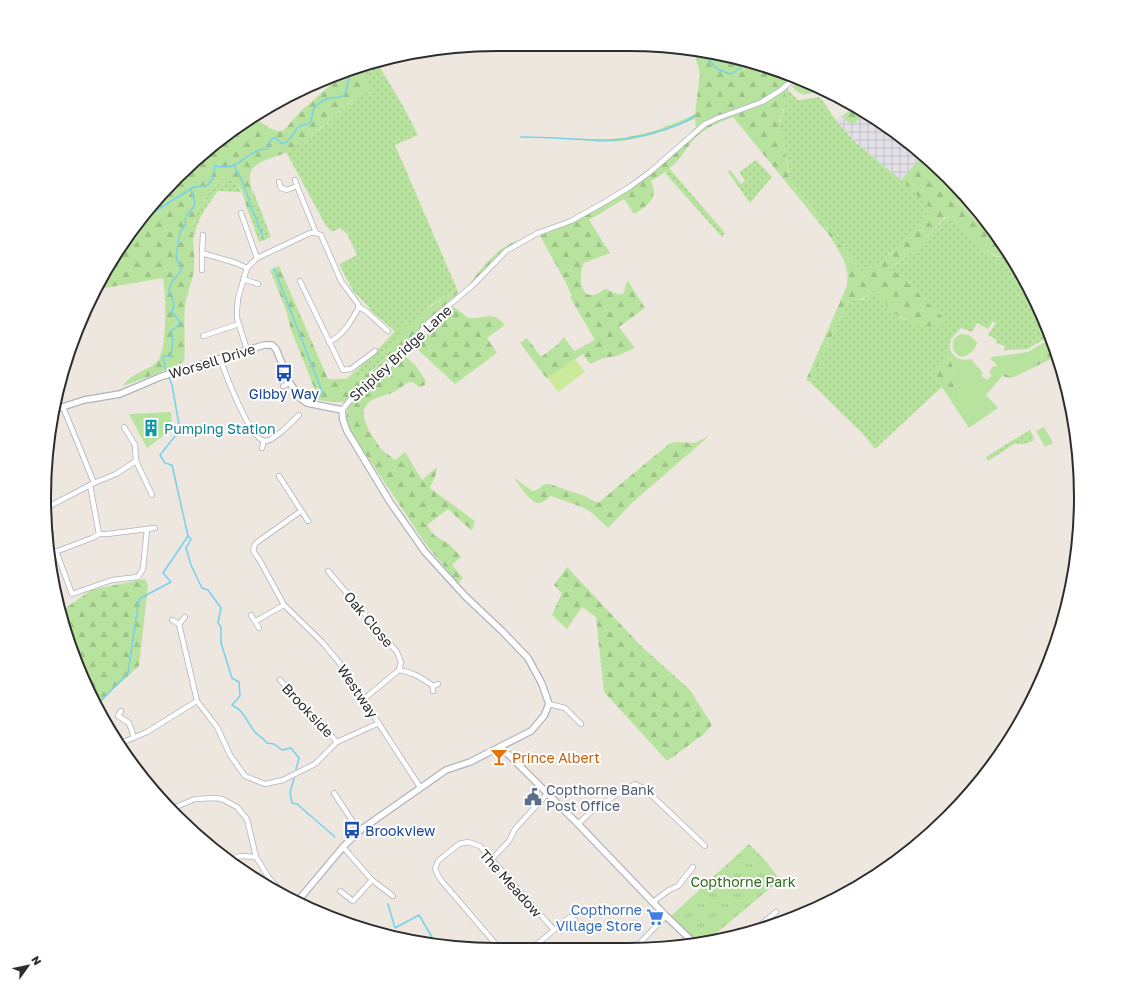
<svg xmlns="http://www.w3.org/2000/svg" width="1125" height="994" font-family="'Golos Text',sans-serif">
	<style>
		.industrial { fill: url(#industrial-grid) }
		.grass { fill: url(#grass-dots) }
		.forest { fill: url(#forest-firs) }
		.park { fill: url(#park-tufts) }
		.garden { fill: #b8e39e }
		.pitch { fill: #cbea9a }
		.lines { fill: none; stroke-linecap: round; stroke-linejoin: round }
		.stream { stroke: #76d1ed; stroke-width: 1.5 }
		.minor-casing { stroke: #b0b3bd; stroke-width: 6 }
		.tertiary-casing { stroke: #b0b3bd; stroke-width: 8 }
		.minor { stroke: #fff; stroke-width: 4.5 }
		.tertiary { stroke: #fff; stroke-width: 5.5 }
		.labels { text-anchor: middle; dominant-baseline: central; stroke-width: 4; stroke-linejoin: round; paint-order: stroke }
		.street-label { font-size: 14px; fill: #2d2d2d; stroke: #fff }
		.transit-label { font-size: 14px; fill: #164399; stroke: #fff }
		.culture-label { font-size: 14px; fill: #0d838f; stroke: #fff; text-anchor: start }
		.food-label { font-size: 14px; fill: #c56008; stroke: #fff; text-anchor: start }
		.service-label { font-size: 14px; fill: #4e5e75; stroke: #fff; text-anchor: start }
		.park-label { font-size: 14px; fill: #2f6a1c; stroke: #fff }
		.shop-label { font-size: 14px; fill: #366cbe; stroke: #fff; text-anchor: end }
		.rim { fill: none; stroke: #2d2d2d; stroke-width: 2 }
	</style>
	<defs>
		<pattern id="industrial-grid" width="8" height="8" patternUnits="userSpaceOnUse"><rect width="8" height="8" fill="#e2e0e7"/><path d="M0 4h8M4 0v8" fill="none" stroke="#c2c0c6"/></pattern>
		<pattern id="grass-dots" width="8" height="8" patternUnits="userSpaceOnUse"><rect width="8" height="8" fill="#b8e39e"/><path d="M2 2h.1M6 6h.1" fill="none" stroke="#9ec388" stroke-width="1.8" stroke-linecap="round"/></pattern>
		<pattern id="forest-firs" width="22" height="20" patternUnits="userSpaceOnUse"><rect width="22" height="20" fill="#b8e39e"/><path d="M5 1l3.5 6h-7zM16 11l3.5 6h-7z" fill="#9ec388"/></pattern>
		<pattern id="park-tufts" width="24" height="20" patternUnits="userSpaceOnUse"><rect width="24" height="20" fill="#b8e39e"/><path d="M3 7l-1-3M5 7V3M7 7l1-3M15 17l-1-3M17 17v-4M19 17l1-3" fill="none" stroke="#9ec388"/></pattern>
	</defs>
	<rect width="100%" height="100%" fill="#eee7e0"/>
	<path class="industrial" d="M866,113L924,154L901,180L858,144L836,120L843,115V117L856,122Z"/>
	<g class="grass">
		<path d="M400,57L379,66L402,104L418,135L395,145L457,289L430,306L399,334L383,360L375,368L363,376L346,379L369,359L395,331L370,310L369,307L353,291L339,264L357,255L347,234L340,228C331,233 331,232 325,224L286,152L319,130L362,92L369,90L364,76L372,69L378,60Z"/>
		<path d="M788,90L798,100L820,97L836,120L854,141L901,180L931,209L899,246L864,275L790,181L780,124L786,101L785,92Z"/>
		<path d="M756,160L772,177L750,203L728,172L730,170L741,184L745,181L739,172Z"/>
		<path d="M669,168L725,233L722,237L665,173Z"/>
		<path d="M231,179L236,181L241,192L218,191C207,206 196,220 194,239C194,235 193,231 193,227C195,209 212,182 231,179Z"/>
		<path d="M252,188L271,237L259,242L248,211C257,206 253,197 252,188Z"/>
		<path d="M958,189L987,221L1003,247L954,198Z"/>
		<path d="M948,217L954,219L978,246L996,257H1001L1007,253L1034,296L1045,326L1044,327L1049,336L1028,349L1004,350L1005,346L996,343L997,340L988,335L996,323L993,321L988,329L977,323L972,332L961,328L951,339L948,352L934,375L942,387L875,449L865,436L810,382L849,300H862L873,292H877L880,295L889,308L900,318L922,325L946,321L894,272L888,271L919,246L943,220Z"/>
		<path d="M1030,430L1034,438L1033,441L1024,444H1014L988,461L986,457L1013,440Z"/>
	</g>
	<g class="forest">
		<path d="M671,47L716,53L792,76L788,80V90L785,92L786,101L780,121L788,173L790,181L864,275L899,246L931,209L901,180L924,154L962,195L954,199L1003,247L1007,253L1001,257L996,256L976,245L954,219L948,217L944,218L919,246L891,268L947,321C942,323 937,325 932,326C922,328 896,317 889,309C885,304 883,296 876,292C864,294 865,302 849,300L810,382L806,380L846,288C852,268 839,251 829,235L733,117C720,122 708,127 697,136C691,141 687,149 682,155C674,166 663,174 651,181C659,198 648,206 634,214L624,199L589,220L610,253L584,263C580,270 578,293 590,295C596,296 601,292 605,289C612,290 617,297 624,293L626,284L628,281L645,308L619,327L635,348L617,356L603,358L591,364L589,363L583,354L547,379L520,343L527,338L541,357L557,345L564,337L574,351L595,340L570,297L572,296L565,281L540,236L577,220L634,186L659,167L694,135L691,132L696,127L695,119C667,130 636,142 605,142C593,142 582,140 570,138C584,139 598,140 611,139C640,137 669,127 695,114L700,74L695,56Z"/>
		<path d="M378,60L372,69L365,76L371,90L362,92C338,112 315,136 287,152C276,158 264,158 254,167C241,179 264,206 248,211C244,200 240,173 224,181C209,189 193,212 193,228C193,241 195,255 194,268C193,281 187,293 185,306C183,324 186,343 184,361L175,367L123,386C131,373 145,372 156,363C168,352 166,294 163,278L99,289L137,221L198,156L255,118C264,124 274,134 284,130L301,111L326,89L339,75Z"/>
		<path d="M856,106L866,113L854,124H851L845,120L843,115Z"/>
		<path d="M519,239L499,255L478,278L470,283L486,263L501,249Z"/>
		<path d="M279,266L328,379C350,379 372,379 385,357C390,350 393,340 399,333C416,315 437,302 457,289L459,292L431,317L400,352L415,365L426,381L425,385L419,387L413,382H409L394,392L374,399L368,403L364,410V418L369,431L381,449L395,460L405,452L422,480L437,467L436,474L430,488L475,521L472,531L448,509L427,525L434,535L449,544L461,557L452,565L463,578L458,583L425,543L349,429L347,422V406L343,402H331L319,400L291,330L286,310L270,270Z"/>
		<path d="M454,307L468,318C484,320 492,309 505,325L487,338L497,353L455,384L416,348L437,321Z"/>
		<path d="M1052,345L1061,370L1053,358L1014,377L1008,378L1003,376L1004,374L1010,375L1040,357L1044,351Z"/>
		<path d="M946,355C958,368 956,386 951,401L934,375Z"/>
		<path d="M709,436L632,503L608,528L591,512L582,507L551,496C547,499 542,504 537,503C530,502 518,483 513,477L532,491C539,491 542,483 549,484L582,495L598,503L669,444L675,442L694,443Z"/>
		<path d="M567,567L641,646L690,690L712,725L704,734L667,761L604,692L596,617L582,607L567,629L552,615L562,593L554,585Z"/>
		<path d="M145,579L148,585L139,666L96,705L91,698L59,613L91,590Z"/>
	</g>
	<path class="park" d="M749,844L765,860L780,880L707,941L698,942L671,916Z"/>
	<g class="garden">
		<path d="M802,79L819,87V89C815,93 805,96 800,93C797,92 794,89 792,86Z"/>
		<path d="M960,334L969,335L977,342C976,350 969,355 962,357C953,354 951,347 954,339Z"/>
		<path d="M1050,339L1052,345L1044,351L1040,357L1012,375L1004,374L986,395L998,408L969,428L951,401C956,386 958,368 946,355L949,344C951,356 958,362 971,359L983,373L981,376L987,380L992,375L989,372L993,366L995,367L997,365L990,359L992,357L1028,352Z"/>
		<path d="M171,412L172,429L147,448L129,414Z"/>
		<path d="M1044,427L1053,443L1045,447L1036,431Z"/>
	</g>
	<path class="pitch" d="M575,359L585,372L558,392L548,378Z"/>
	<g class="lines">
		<g class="stream">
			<path d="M695,50L703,53L717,69L730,74L733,73L746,63L754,64"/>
			<path d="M521,137C550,137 578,140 607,140C631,141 675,129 695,116"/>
			<path d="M234,165L242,181L264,240"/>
			<path d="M191,189L195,203L193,208L186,216L185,225L180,232L176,256L177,260L181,266V271L172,282L169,289L174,304L172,312L180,322L178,326L171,331L173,340L171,356H164L163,357L165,367L172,385L180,430L160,455L165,463L172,465L188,536L191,539L186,548L191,565L202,588L208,590L221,608L218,623L221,627V643L232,678L239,682L240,696L232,705C246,712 246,722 255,732C259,737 262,736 267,743L274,744L282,750L291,748L299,758L296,769"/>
			<path d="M958,196L962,195"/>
			<path d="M137,222L194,187L208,185L213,178L215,166C236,171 241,158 257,151C260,149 264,149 267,149L270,141L273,138H276L282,144C292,141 293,131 300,126C304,124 309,126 311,121C313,116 311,110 316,106C319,104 323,100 326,99C332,96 339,99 345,95L351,70L359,71L367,70L373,62"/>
			<path d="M274,268L323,394"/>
			<path d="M96,706L128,673L139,599L171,582L163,573L188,536"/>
			<path d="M294,779L290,792L292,803L297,804L335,837"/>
			<path d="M388,904L395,928L419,915L436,944"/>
		</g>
		<g class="minor-casing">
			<g id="minor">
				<path d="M295,180L297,186"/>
				<path d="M279,182L281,188L287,190L297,186L316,233"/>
				<path d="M241,213L257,258"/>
				<path d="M316,233L321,235L341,281L358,304L359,307L366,311L388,331"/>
				<path d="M202,253L236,263L247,268"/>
				<path d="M202,270V253L203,235"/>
				<path d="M243,279L258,284"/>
				<path d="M300,281L343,370L351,369L375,351"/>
				<path d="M203,336L239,324"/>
				<path d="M329,342C344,335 351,321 359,307"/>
				<path d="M247,350L237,318V310L238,298L247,268L257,258L310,233H316"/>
				<path d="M220,358C225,373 250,440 265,441C273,442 292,422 299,415"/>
				<path d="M283,386L290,383"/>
				<path d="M63,407L94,483"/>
				<path d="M342,410L351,399L399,357L429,322L473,285L506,251L538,233L571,221L605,202L631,186L650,172L705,124L718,118L762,102L781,90L796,77"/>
				<path d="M262,448L264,441"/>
				<path d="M136,461L152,495"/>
				<path d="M279,476L308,521"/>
				<path d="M46,508L94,483L116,474L136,461L135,445L124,427"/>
				<path d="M301,511L256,543C251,550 254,553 259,559L284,605L322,642L338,661L420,787"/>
				<path d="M46,518L51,534"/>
				<path d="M99,534H107L155,528"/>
				<path d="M56,551L72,594L112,580L138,577L143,569L147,529"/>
				<path d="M50,554L92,538L99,534L90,485"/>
				<path d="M328,571L397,652L401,662L399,670L364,699"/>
				<path d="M58,603V607"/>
				<path d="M251,615L259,628"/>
				<path d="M172,620L179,624L185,617"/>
				<path d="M256,621L284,605"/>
				<path d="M179,624L197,701L217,727L230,755L245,776L265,784L283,780L315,764L337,742"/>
				<path d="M399,670C413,672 422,678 433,686"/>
				<path d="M280,680L337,742L379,723"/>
				<path d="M433,691V686L438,684"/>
				<path d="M549,704L565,708L581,724"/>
				<path d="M121,711L118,716L129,723L134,737"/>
				<path d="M121,743L147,732L197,701"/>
				<path d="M334,793L359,831"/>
				<path d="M171,809L195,799L215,798L222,799L237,807L247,819L256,857L269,878L280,890L293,901"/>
				<path d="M578,824L596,807L635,784L645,789L705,846"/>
				<path d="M492,859L509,841L515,829L547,794"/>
				<path d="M228,860L241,856L256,857"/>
				<path d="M372,880L393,896"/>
				<path d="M340,891L353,901L372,880L343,847"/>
				<path d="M653,902L669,890L678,886L693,867"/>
				<path d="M752,932L776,912"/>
				<path d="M500,949L440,879L435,869L438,861L459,844L468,842L480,846L554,930"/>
				<path d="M531,949L570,917L575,920"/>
				<path d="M634,949L666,916"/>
			</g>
		</g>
		<g class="tertiary-casing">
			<g id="tertiary">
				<path d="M53,410L84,400L120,394L160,377L264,345H272L276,349L290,383L300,398L307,403L342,410L343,420L347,431L390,502L425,552L465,596L502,631L528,658L542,684L549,704L544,716L531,731L470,762L446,770L359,831L343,847L296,903"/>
				<path d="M501,747L578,824L666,916L694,943"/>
			</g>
		</g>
		<use href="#minor" class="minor"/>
		<use href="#tertiary" class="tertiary"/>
	</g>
	<defs>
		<g id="bus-bare" transform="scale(1.38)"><path d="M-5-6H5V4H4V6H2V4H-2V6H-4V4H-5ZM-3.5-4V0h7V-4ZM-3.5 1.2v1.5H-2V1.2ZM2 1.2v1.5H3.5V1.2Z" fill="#1a4fb4" stroke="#fff" stroke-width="2.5" paint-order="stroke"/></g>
		<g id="building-bare" transform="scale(1.38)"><path d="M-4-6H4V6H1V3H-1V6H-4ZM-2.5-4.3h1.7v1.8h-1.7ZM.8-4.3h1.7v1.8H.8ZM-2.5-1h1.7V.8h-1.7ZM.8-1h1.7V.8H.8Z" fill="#0f9aa8" stroke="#fff" stroke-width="2.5" paint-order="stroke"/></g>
		<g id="bar-bare" transform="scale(1.38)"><path d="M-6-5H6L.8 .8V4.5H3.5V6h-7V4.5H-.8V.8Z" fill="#e8710a" stroke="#fff" stroke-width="2.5" paint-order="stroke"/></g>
		<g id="civic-bare" transform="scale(1.38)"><path d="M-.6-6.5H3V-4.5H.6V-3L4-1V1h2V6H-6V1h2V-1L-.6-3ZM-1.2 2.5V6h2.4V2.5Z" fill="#5c6f8a" stroke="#fff" stroke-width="2.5" paint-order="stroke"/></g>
		<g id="supermarket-bare" transform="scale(1.38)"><path d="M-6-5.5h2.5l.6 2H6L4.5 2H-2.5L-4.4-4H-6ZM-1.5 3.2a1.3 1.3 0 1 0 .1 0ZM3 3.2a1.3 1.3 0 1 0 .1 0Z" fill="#3f7fe0" stroke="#fff" stroke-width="2.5" paint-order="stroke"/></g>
	</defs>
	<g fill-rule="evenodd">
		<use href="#bus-bare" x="284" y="373"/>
		<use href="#building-bare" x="151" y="428"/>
		<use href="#bar-bare" x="499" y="757"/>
		<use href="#civic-bare" x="533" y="797"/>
		<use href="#bus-bare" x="352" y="830"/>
		<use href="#supermarket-bare" x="655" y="917"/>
	</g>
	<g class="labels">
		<g class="street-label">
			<text transform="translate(400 353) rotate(-43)">Shipley Bridge Lane</text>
			<text transform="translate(212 361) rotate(-17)">Worsell Drive</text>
			<text transform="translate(369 619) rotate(50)">Oak Close</text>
			<text transform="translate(358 691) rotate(56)">Westway</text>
			<text transform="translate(308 710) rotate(47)">Brookside</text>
			<text transform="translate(511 883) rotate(48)">The Meadow</text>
		</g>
		<g class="transit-label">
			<text x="284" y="393">Gibby Way</text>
			<text x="365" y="830" text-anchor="start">Brookview</text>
		</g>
		<g class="culture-label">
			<text x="164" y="428">Pumping Station</text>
		</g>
		<g class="food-label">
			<text x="512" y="757">Prince Albert</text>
		</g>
		<g class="service-label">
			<text x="546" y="789">Copthorne Bank<tspan x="546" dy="16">Post Office</tspan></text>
		</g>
		<g class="park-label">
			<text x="743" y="881">Copthorne Park</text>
		</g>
		<g class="shop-label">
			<text x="642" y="909">Copthorne<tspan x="642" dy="16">Village Store</tspan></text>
		</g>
	</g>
	<path d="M0 0H1125V994H0ZM497 51H628A446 446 0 0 1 1074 497V497A446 446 0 0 1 628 943H497A446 446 0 0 1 51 497V497A446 446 0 0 1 497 51Z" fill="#fff" fill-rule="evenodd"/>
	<path class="rim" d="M497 51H628A446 446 0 0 1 1074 497V497A446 446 0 0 1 628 943H497A446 446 0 0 1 51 497V497A446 446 0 0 1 497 51Z"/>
	<g transform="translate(28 966) rotate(57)" stroke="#ffffff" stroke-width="3" paint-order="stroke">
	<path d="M0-3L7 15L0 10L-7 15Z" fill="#2d2d2d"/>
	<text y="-6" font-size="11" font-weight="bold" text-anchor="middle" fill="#2d2d2d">N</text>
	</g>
</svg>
